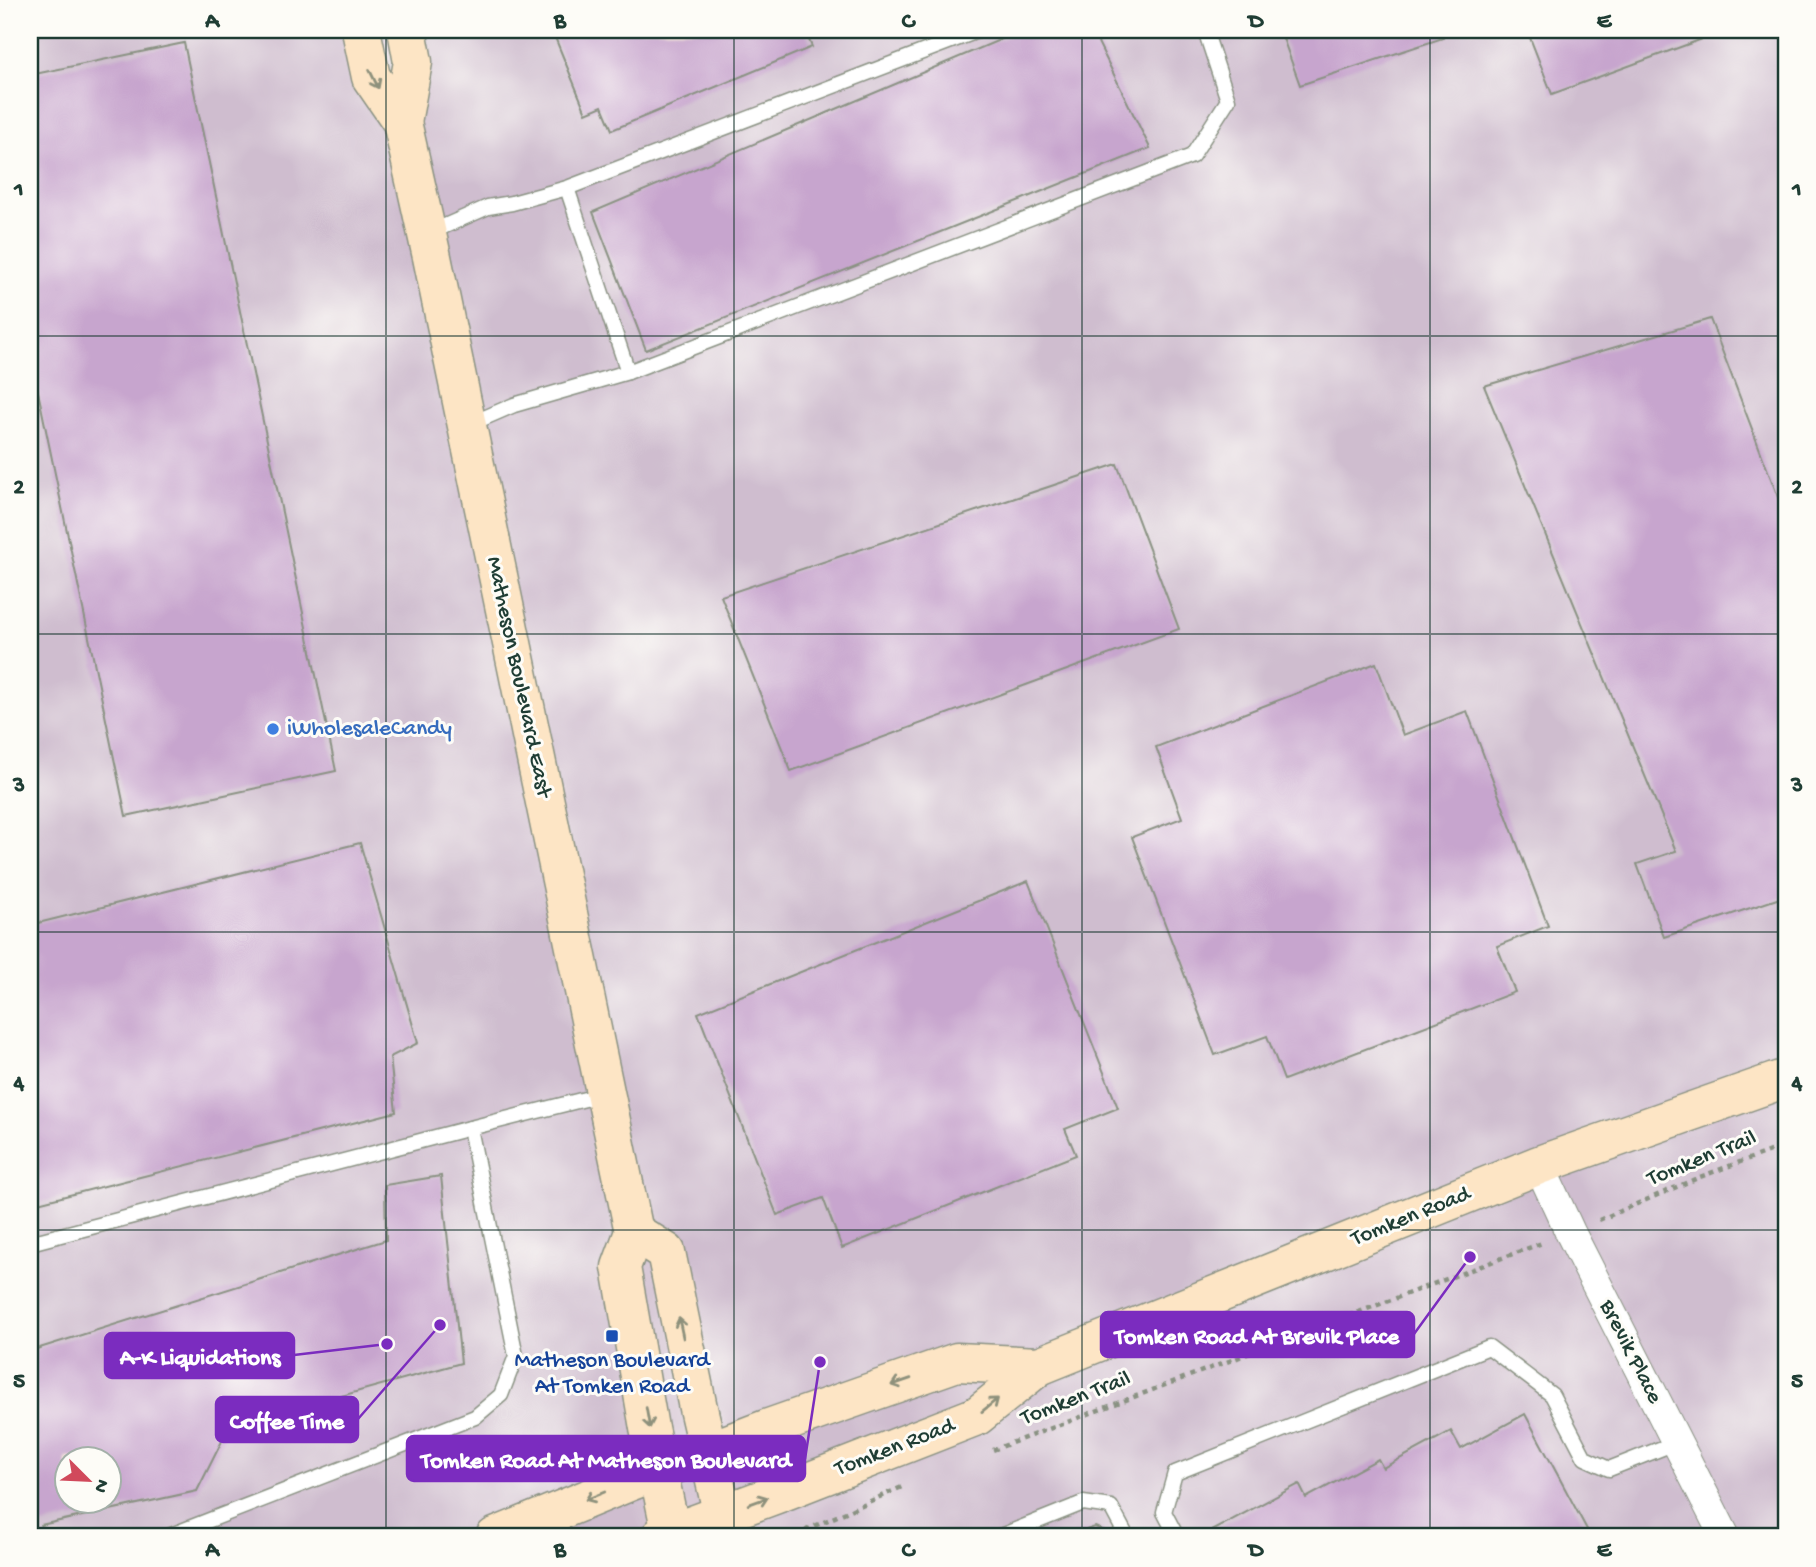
<svg xmlns="http://www.w3.org/2000/svg" width="1816" height="1567" font-family="'Gochi Hand',sans-serif">
	<style>
		.industrial { fill: #cfbdcf; fill-rule: evenodd }
		.building { fill: #c7a5ce; fill-rule: evenodd }
		.lines { fill: none; stroke-linecap: round; stroke-linejoin: round }
		.lane-casing { stroke: #8a9283; stroke-width: 17 }
		.street-casing { stroke: #8a9283; stroke-width: 32 }
		.secondary-casing { stroke: #8a9283; stroke-width: 41 }
		.path { stroke: #8a9283; stroke-width: 4.5; stroke-dasharray: 5 5; stroke-linecap: butt }
		.lane { stroke: #fff; stroke-width: 14 }
		.street { stroke: #fff; stroke-width: 30 }
		.secondary { stroke: #fde5c5; stroke-width: 38 }
		.oneway { stroke: #8e917c }
		.grid { fill: none; stroke: #1f3d34; stroke-width: 2; stroke-opacity: 0.55 }
		.shop-dot { fill: #3f7fe0; stroke: #fdfcf7; stroke-width: 2.5 }
		.transit-dot { fill: #1a4fb4; stroke: #fdfcf7; stroke-width: 2.5 }
		.labels { text-anchor: middle; dominant-baseline: central; stroke-width: 6; stroke-linejoin: round; paint-order: stroke }
		.street-label { font-size: 23px; fill: #1f3d34; stroke: #fdfcf7 }
		.shop-label { font-size: 23px; fill: #366cbe; stroke: #fdfcf7; text-anchor: start }
		.transit-label { font-size: 23px; fill: #164399; stroke: #fdfcf7 }
		.leader { fill: none; stroke: #7b2cbf; stroke-width: 2.5 }
		.callout-dot { fill: #7b2cbf; stroke: #fdfcf7; stroke-width: 2.5 }
		.callout { fill: #7b2cbf; stroke: #7b2cbf; stroke-width: 2.5 }
		.callout-label { font-size: 24px; text-anchor: middle; font-weight: bold; fill: #fff }
		.neatline { fill: none; stroke: #1f3d34; stroke-width: 2.5 }
		.grid-label { font-size: 23px; text-anchor: middle; font-weight: bold; fill: #1f3d34 }
	</style>
	<rect width="100%" height="100%" fill="#fdfcf7"/>
	<filter id="ink" filterUnits="userSpaceOnUse"><feTurbulence type="fractalNoise" baseFrequency=".0143" numOctaves="2"/><feDisplacementMap in="SourceGraphic" scale="14" xChannelSelector="R" yChannelSelector="G"/><feConvolveMatrix kernelMatrix="1 2 1 2 8 2 1 2 1" color-interpolation-filters="sRGB"/></filter>
	<filter id="wash" filterUnits="userSpaceOnUse"><feTurbulence type="fractalNoise" baseFrequency=".00686" numOctaves="4" result="noise"/><feDisplacementMap in="SourceGraphic" scale="28" xChannelSelector="R" yChannelSelector="G"/><feGaussianBlur stdDeviation="1.57" result="paint"/><feColorMatrix in="noise" values="0 0 0 0 0 0 0 0 0 0 0 0 0 0 0 0 0 1.4 0 .05"/><feComposite in="paint" operator="in"/></filter>
	<g filter="url(#wash)">
		<rect width="100%" height="100%" fill="#f6e7d2"/>
		<path class="industrial" d="M30,30H1786V1537H30ZM66,1458H108V1500H66Z"/>
		<g id="blocks">
			<g class="building">
				<path d="M552,30H805L812,47L612,130L602,106L586,113Z"/>
				<path d="M1023,30H1092L1150,148L646,350L593,212Z"/>
				<path d="M1280,30H1440L1443,38L1300,85Z"/>
				<path d="M1527,30H1727L1552,94Z"/>
				<path d="M184,43L336,771L126,816L30,353V75Z"/>
				<path d="M1710,319L1786,518V896L1664,937L1637,864L1676,851L1484,386Z"/>
				<path d="M1117,464L1179,629L791,771L721,596Z"/>
				<path d="M1376,663L1403,735L1467,711L1548,926L1497,946L1515,992L1284,1080L1267,1036L1215,1055L1132,837L1182,818L1156,747Z"/>
				<path d="M360,843L418,1043L390,1057L396,1112L30,1205V925Z"/>
				<path d="M1028,881L1118,1108L1065,1129L1076,1155L842,1248L823,1198L777,1215L698,1013Z"/>
				<path d="M441,1176L461,1363L229,1427L197,1491L41,1525L35,1537H30V1351L386,1240L385,1185ZM66,1458H108V1500H66Z"/>
				<path d="M1525,1414L1591,1537H1200L1299,1484L1306,1498L1378,1459L1383,1468L1451,1431L1461,1449Z"/>
				<path d="M1095,1527L1119,1537H1065Z"/>
			</g>
		</g>
	</g>
	<g filter="url(#ink)">
		<use href="#blocks" fill-opacity="0" stroke="#8a9283" stroke-width="2"/>
		<g class="lines">
			<g class="lane-casing">
				<g id="lane">
					<path d="M567,188L980,30"/>
					<path d="M429,233L488,207L512,203L567,188L628,372L514,405L468,425"/>
					<path d="M628,372L1192,156L1228,100L1205,30"/>
					<path d="M30,1243L470,1128"/>
					<path d="M166,1537L475,1417L501,1395L516,1356L470,1128L605,1094"/>
					<path d="M998,1537L1083,1503L1111,1507L1127,1537"/>
					<path d="M1177,1537L1164,1512L1175,1473L1489,1347L1552,1395L1585,1458L1609,1469L1675,1443"/>
				</g>
			</g>
			<g class="street-casing">
				<path id="street" d="M1539,1165L1570,1232L1725,1537"/>
			</g>
			<g class="secondary-casing">
				<g id="secondary">
					<path d="M361,30L371,77L402,122L432,257L634,1232L621,1267L649,1428L672,1537"/>
					<path d="M402,122L413,62L407,30"/>
					<path d="M634,1232L666,1252L698,1408L728,1537"/>
					<path d="M495,1537L629,1482L769,1428L957,1362L1039,1366"/>
					<path d="M660,1537L785,1491L977,1416L1039,1366L1539,1165L1786,1078"/>
				</g>
			</g>
			<g class="path">
				<path d="M1599,1220L1700,1177L1786,1145"/>
				<path d="M993,1450L1542,1243"/>
				<path d="M798,1537L808,1529L904,1486"/>
			</g>
			<use href="#lane" class="lane"/>
			<use href="#street" class="street"/>
			<use href="#secondary" class="secondary"/>
		</g>
		<defs><path id="oneway-shaft" d="M-6 0H5M1.5-3L5.5 0L1.5 3" fill="none" stroke-width="1.6" stroke-linecap="round" stroke-linejoin="round" transform="scale(1.75)"/></defs>
		<g class="oneway">
			<use href="#oneway-shaft" transform="translate(374 79) rotate(64)"/>
			<use href="#oneway-shaft" transform="translate(681 1328) rotate(-102)"/>
			<use href="#oneway-shaft" transform="translate(901 1382) rotate(161)"/>
			<use href="#oneway-shaft" transform="translate(990 1405) rotate(-39)"/>
			<use href="#oneway-shaft" transform="translate(648 1418) rotate(80)"/>
			<use href="#oneway-shaft" transform="translate(595 1496) rotate(158)"/>
			<use href="#oneway-shaft" transform="translate(758 1501) rotate(-20)"/>
		</g>
	</g>
	<path class="grid" d="M386,30V1537M734,30V1537M1082,30V1537M1430,30V1537M30,336H1786M30,634H1786M30,932H1786M30,1230H1786"/>
	<circle class="shop-dot" cx="273" cy="729" r="7"/>
	<rect class="transit-dot" x="605" y="1329" width="14" height="14" rx="3.5"/>
	<g class="labels">
		<g class="street-label">
			<text transform="translate(518 677) rotate(78)">Matheson Boulevard East</text>
			<text transform="translate(1702 1159) rotate(-22)">Tomken Trail</text>
			<text transform="translate(1411 1217) rotate(-22)">Tomken Road</text>
			<text transform="translate(1630 1352) rotate(63)">Brevik Place</text>
			<text transform="translate(1076 1399) rotate(-21)">Tomken Trail</text>
			<text transform="translate(895 1448) rotate(-21)">Tomken Road</text>
		</g>
		<g class="shop-label">
			<text x="287" y="729">iWholesaleCandy</text>
		</g>
		<g class="transit-label">
			<text x="612" y="1361">Matheson Boulevard<tspan x="612" dy="26">At Tomken Road</tspan></text>
		</g>
	</g>
	<path class="leader" d="M1470 1257L1414 1334M387 1344L294 1355M440 1325L358 1419M820 1362L805 1459"/>
	<g class="callout-dot">
		<circle cx="1470" cy="1257" r="7"/>
		<circle cx="387" cy="1344" r="7"/>
		<circle cx="440" cy="1325" r="7"/>
		<circle cx="820" cy="1362" r="7"/>
	</g>
	<g class="callout">
		<rect x="1101" y="1312" width="313" height="45" rx="7"/>
		<rect x="105" y="1333" width="189" height="45" rx="7"/>
		<rect x="216" y="1397" width="142" height="45" rx="7"/>
		<rect x="407" y="1436" width="398" height="45" rx="7"/>
	</g>
	<g class="callout-label">
		<text x="1257" y="1343">Tomken Road At Brevik Place</text>
		<text x="200" y="1364">A-K Liquidations</text>
		<text x="287" y="1428">Coffee Time</text>
		<text x="606" y="1467">Tomken Road At Matheson Boulevard</text>
	</g>
	<rect width="1816" height="1567" fill="none" stroke="#fdfcf7" stroke-width="77"/>
	<g transform="translate(88 1480) rotate(114)"><circle r="33" fill="#fdfcf7" stroke="#a4b0a9" stroke-width="2"/>
	<path d="M0-5L12 26L0 18L-12 26Z" fill="#d1495b"/>
	<text y="-10" font-size="19" font-weight="bold" text-anchor="middle" fill="#1f3d34">N</text>
	</g>
	<rect x="38" y="38" width="1740" height="1490" class="neatline"/>
	<g class="grid-label">
		<text x="212" y="27">A</text>
		<text x="560" y="27">B</text>
		<text x="908" y="27">C</text>
		<text x="1256" y="27">D</text>
		<text x="1604" y="27">E</text>
		<text x="19" y="195">1</text>
		<text x="1797" y="195">1</text>
		<text x="19" y="493">2</text>
		<text x="1797" y="493">2</text>
		<text x="19" y="791">3</text>
		<text x="1797" y="791">3</text>
		<text x="19" y="1089">4</text>
		<text x="1797" y="1089">4</text>
		<text x="19" y="1387">5</text>
		<text x="1797" y="1387">5</text>
		<text x="212" y="1556">A</text>
		<text x="560" y="1556">B</text>
		<text x="908" y="1556">C</text>
		<text x="1256" y="1556">D</text>
		<text x="1604" y="1556">E</text>
	</g>
</svg>
